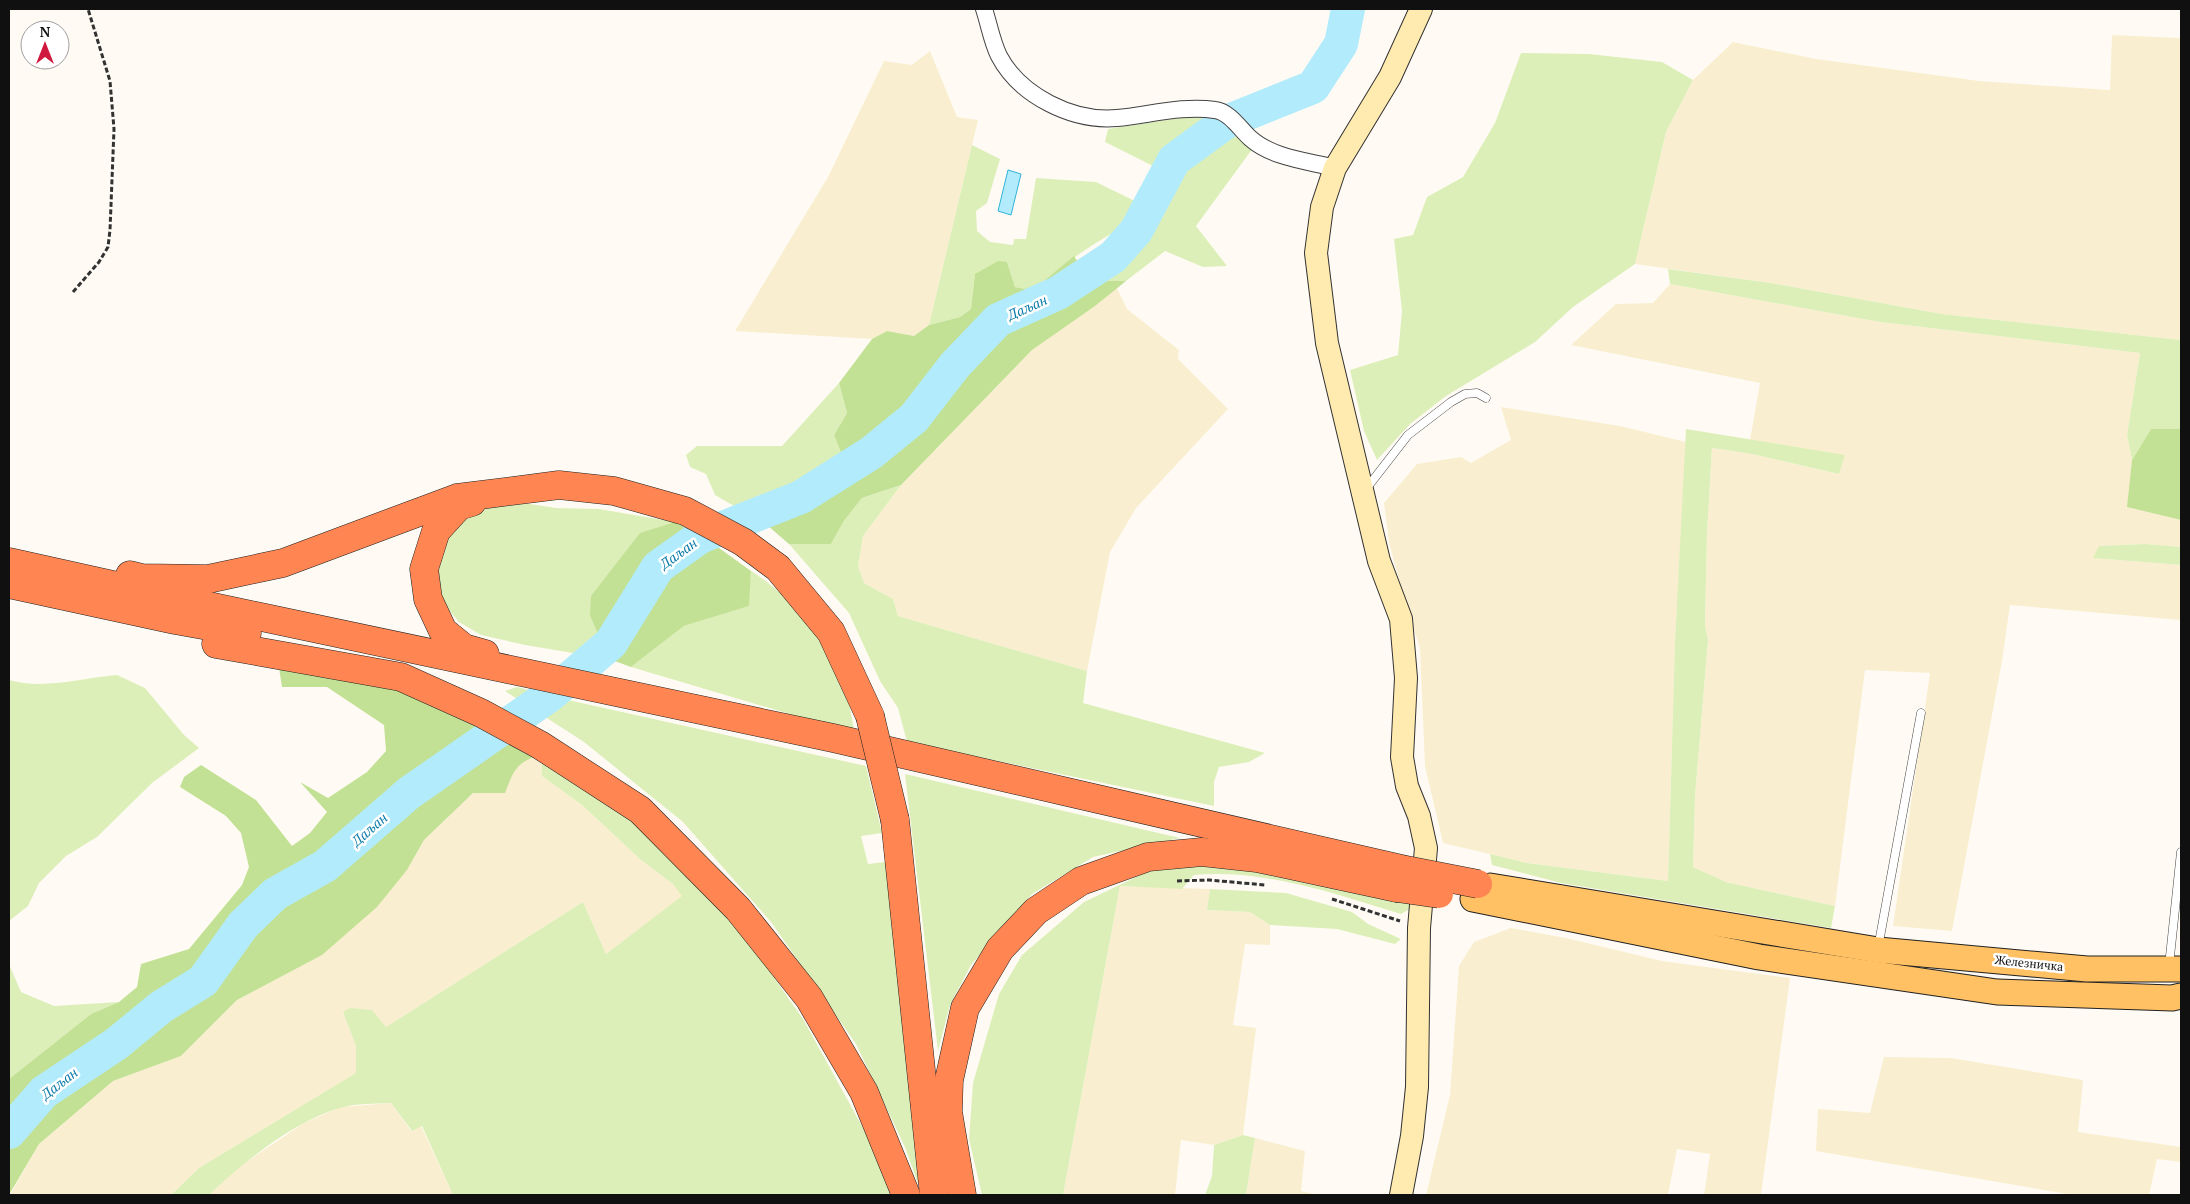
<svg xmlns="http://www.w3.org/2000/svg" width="2190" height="1204" font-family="'PT Serif',serif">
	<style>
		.farmland { fill: #f9efd0 }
		.green { fill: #ddefb8 }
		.forest { fill: #c3e195 }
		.water { fill: #b2ecfc; stroke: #31b2db }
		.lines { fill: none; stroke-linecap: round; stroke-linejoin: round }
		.river { stroke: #b2ecfc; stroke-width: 34 }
		.lane-casing { stroke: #434343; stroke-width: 9 }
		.street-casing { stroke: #434343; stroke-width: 18 }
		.secondary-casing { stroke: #323232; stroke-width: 24 }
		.primary-casing { stroke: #212121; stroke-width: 27 }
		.highway-casing { stroke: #212121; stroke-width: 29 }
		.path { stroke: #323232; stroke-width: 3; stroke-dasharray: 5 2.5; stroke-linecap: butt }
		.lane { stroke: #fff; stroke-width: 8 }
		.street { stroke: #fff; stroke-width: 16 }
		.secondary { stroke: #ffeaaf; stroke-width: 22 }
		.primary { stroke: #ffc164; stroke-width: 25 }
		.highway { stroke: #ff8652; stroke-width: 28 }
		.highway-bridge-casing { stroke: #212121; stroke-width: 29; stroke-linecap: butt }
		.highway-bridge { stroke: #ff8652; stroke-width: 28 }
		.labels { text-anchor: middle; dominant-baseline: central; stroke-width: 5; stroke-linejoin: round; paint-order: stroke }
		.street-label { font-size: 12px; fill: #101010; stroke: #fff }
		.water-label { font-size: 14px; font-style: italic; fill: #0a7ca9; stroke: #fff }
	</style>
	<rect width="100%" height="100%" fill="#fffbf4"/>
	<g class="farmland">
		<path d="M2112,35L2181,38V340L1942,314L1771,283L1635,264L1666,132L1693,80L1733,42L1816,59L1979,81L2110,90Z"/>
		<path d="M930,51L957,117L978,120L929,325L914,336L887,331L872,339L735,331L828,177L884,61L912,65Z"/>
		<path d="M1670,284L1880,322L2140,353L2127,435L2132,460L2128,507L2181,520V547L2145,544L2100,546L2094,558L2181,565V620L2010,605L2002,661L1952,931L1893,926L1930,673L1865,670L1835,906L1726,882L1693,867L1695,797L1708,640L1705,626L1707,533L1712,448L1752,454L1838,474L1844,456L1750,440L1760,383L1571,345L1616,304L1653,303Z"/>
		<path d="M1117,288L1127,309L1179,350L1178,359L1228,409L1136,508L1110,552L1087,671L898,616L893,599L864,583L858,566L863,536L901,485L1032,350Z"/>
		<path d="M1501,407L1620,426L1686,442L1675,641L1668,881L1527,863L1443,843L1425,766L1420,648L1405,602L1389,542L1384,503L1417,464L1461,457L1471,463L1511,440Z"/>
		<path d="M541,755L542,776L582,805L641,860L673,884L683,896L606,954L583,902L386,1027L343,1012L356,1046L357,1073L199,1168L171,1195H10L39,1144L113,1081L181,1056L237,1000L322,955L407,870L424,840L473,793L505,792L515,767L526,759Z"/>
		<path d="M1120,886L1210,889L1207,910L1250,912L1270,925V945L1245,944L1233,1025L1256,1028L1243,1135L1214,1145L1181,1140L1175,1195H1063Z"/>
		<path d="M1511,928L1566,938L1662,961L1790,978L1761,1195H1704L1710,1154L1677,1149L1668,1195H1426L1450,1095L1459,966L1474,942Z"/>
		<path d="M1884,1057L1951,1058L2083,1080L2078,1132L2181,1147V1162L2157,1159L2149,1195H2073L1816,1151L1818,1109L1870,1113Z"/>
		<path d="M391,1103L411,1131L421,1126L453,1195H209L239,1167L304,1123L341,1107Z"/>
		<path d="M1255,1138L1305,1151L1301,1191L1318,1195H1246Z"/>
	</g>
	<g class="green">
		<path d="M1521,53L1589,54L1662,62L1693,80L1666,132L1635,264L1573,307L1535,342L1446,396L1410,424L1377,460L1364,431L1350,370L1398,355L1402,311L1394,239L1413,235L1427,197L1463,177L1495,123Z"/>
		<path d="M1205,114L1219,117L1253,148L1196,226L1227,266L1203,267L1165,251L1126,281H1090L1113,265L1133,245L1121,229C1088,245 1061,267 1033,290L1015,287L1007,262L975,275L971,309L960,317L929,325L972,145L1000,159L987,203L976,211L977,231L990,242L1013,245L1014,239H1026L1036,178L1096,182L1137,202L1144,201L1159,169L1105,142L1108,129Z"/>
		<path d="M1668,269L1771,283L1942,314L2181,340V429H2151L2132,460L2127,435L2140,353L1880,322L1670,284Z"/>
		<path d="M839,383L847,413L834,435L842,455L799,487L761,505L767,525L715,495L706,474L690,467L686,455L697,446H782Z"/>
		<path d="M1686,429L1845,455L1839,474L1752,454L1712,448L1707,533L1705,625L1708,640L1695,797L1693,867L1726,882L1835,906L1831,928L1561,883L1492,865L1490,854L1527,863L1668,881L1675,641Z"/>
		<path d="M901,485L863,536L858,566L864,583L893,599L898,616L1087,671L1083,703L1265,753L1249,762L1219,767L1214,782V806L907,742L898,708L880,681L849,613L789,544H831L844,521L862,498Z"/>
		<path d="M517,502L556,508L599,509L675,522L590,616L609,659L525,645L481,635L459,622L444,604L436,571L450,528L484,509Z"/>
		<path d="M2145,544L2181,547V565L2093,558L2099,546Z"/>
		<path d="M751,571C792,597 827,638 844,684C849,698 851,715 854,729H840L631,667L684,626L748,606Z"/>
		<path d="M117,675L145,688L184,735L199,748L152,783L97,837L66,856L39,883L28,906L9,921V680C44,690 81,678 117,675Z"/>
		<path d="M517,687L568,700L866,766L882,833L861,836L868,864L885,862L890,865L922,1195L905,1147L856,1044L771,922L683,822L584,742L505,691Z"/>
		<path d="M541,755L602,794L671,852L737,925L803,1019L885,1168L895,1195H453L422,1126L412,1131L391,1103C375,1104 356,1103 340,1108C294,1121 244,1162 209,1195H171L199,1168L356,1073V1046L343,1012L350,1008L372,1010L386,1027L583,902L606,954L682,896L673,884L641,860L582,805L542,776Z"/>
		<path d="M905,774L1180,838L1093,857L1032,894L971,965L950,1005L938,1051Z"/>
		<path d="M1210,862L1413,895L1410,909L1401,914C1333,893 1265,869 1194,875L1182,889L1120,886L1063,1195H982L969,1139L973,1083L999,994L1022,955L1084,902L1155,868Z"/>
		<path d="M1210,889L1286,893L1352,912L1368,924L1401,939L1395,944L1337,929L1270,925L1250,912L1207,910Z"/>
		<path d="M9,964L21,992L54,1006L119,1002L91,1014L9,1079Z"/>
		<path d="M1243,1135L1255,1138L1246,1195H1205L1212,1176L1214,1145Z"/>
	</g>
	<g class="forest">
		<path d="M1074,256L1090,281H1126L1095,306L1032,350L901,485L862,498L844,521L831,544H789L767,525L761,505L799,487L842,455L834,435L847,413L839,383L872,339L887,331L914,336L929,325L960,317L971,309L975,274L998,261L1007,262L1015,287L1033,290Z"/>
		<path d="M2151,429H2181V520L2127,507L2132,460Z"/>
		<path d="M675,522L719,548L751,571L749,606L684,626L631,667L609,659L590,616L591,596L640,533Z"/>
		<path d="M279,668L414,689L541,755C516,762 514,770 505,793H473L424,840L407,870L377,907L322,955L237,1000L181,1056L113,1081L39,1144L9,1195V1079L91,1014L119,1002L137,987L141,964L189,949L242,885L249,867L241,833L226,816L180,787L184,777L201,765L256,800L292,846L310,833L327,812L300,782L328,798L367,772L386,751L384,725L327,687H282Z"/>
	</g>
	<path class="water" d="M1008,170L1021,174L1011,215L998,211Z"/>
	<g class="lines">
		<path class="river" d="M9,1132L44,1092L116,1044L161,1007L203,981L243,925L275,894L325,866L409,793L550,695L611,643L658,567L700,537L801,497L871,453L914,418L955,365L998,320L1058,293L1113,257L1136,231L1174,160L1226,122L1313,87L1341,44L1348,9"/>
		<g class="lane-casing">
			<g id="lane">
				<path d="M1366,489L1408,435L1451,402L1465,394L1477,393L1486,398"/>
				<path d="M1878,948L1921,713"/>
				<path d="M2169,966L2181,852"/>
			</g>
		</g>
		<g class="street-casing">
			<path id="street" d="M984,9C989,24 992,42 999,56C1020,96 1073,122 1117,118C1149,115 1183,105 1215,110C1230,112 1240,129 1250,138C1272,158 1308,161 1335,168"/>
		</g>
		<g class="secondary-casing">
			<path id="secondary" d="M1401,1195L1412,1136L1417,1087L1419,928L1426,848L1419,816L1407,786L1402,757L1406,678L1401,619L1379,561L1327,343L1316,253L1322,207L1335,168L1390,77L1421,9"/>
		</g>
		<g class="primary-casing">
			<g id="primary">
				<path d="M1490,886L1878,950L2087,969H2181"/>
				<path d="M1473,899L1759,957L1997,992L2172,998L2181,996"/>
			</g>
		</g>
		<g class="highway-casing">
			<g id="highway">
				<path d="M472,502L459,506L436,531L424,569L428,599L443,631L464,648L485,654"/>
				<path d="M9,562L171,598L833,738L1401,869"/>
				<path d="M130,575L142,578L208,579L283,563L457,498L559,485L614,491L685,511L743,542L778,568L831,632L870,716"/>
				<path d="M9,584L175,620L247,633"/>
				<path d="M216,644L401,677L481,713L540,745L640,810L738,909L809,998L864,1092L906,1195"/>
				<path d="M895,820L934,1195"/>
				<path d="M962,1195L948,1112L949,1080L965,1008L1000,949L1036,911L1081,881L1148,857L1202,852L1257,858L1397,888"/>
			</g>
		</g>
		<g class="path">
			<path d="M73,292L99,262L108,247L110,230L114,129L110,81L88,9"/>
			<path d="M1177,881L1209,880L1265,885"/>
			<path d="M1332,899L1400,921"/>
		</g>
		<use href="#lane" class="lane"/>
		<use href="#street" class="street"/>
		<use href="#secondary" class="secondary"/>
		<use href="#primary" class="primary"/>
		<use href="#highway" class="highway"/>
		<g class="highway-bridge-casing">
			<g id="highway-bridge">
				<path d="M870,716L895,820"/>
				<path d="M1401,869L1478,884"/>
				<path d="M1397,888L1439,894"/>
			</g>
		</g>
		<use href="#highway-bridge" class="highway-bridge"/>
	</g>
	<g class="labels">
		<g class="street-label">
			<text transform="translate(2029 963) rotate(6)">Железничка</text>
		</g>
		<g class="water-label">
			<text transform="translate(1027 307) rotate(-24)">Даљан</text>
			<text transform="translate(678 553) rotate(-36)">Даљан</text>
			<text transform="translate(369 829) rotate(-41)">Даљан</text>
			<text transform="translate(59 1083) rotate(-38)">Даљан</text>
		</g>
	</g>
	<rect width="2190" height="1204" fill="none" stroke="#101010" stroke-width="20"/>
	<g transform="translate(45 45)"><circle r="24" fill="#ffffff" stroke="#9f9f9f"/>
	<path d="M0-4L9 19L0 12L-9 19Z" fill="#d0183e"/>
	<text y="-8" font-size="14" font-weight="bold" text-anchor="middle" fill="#101010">N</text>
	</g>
</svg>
